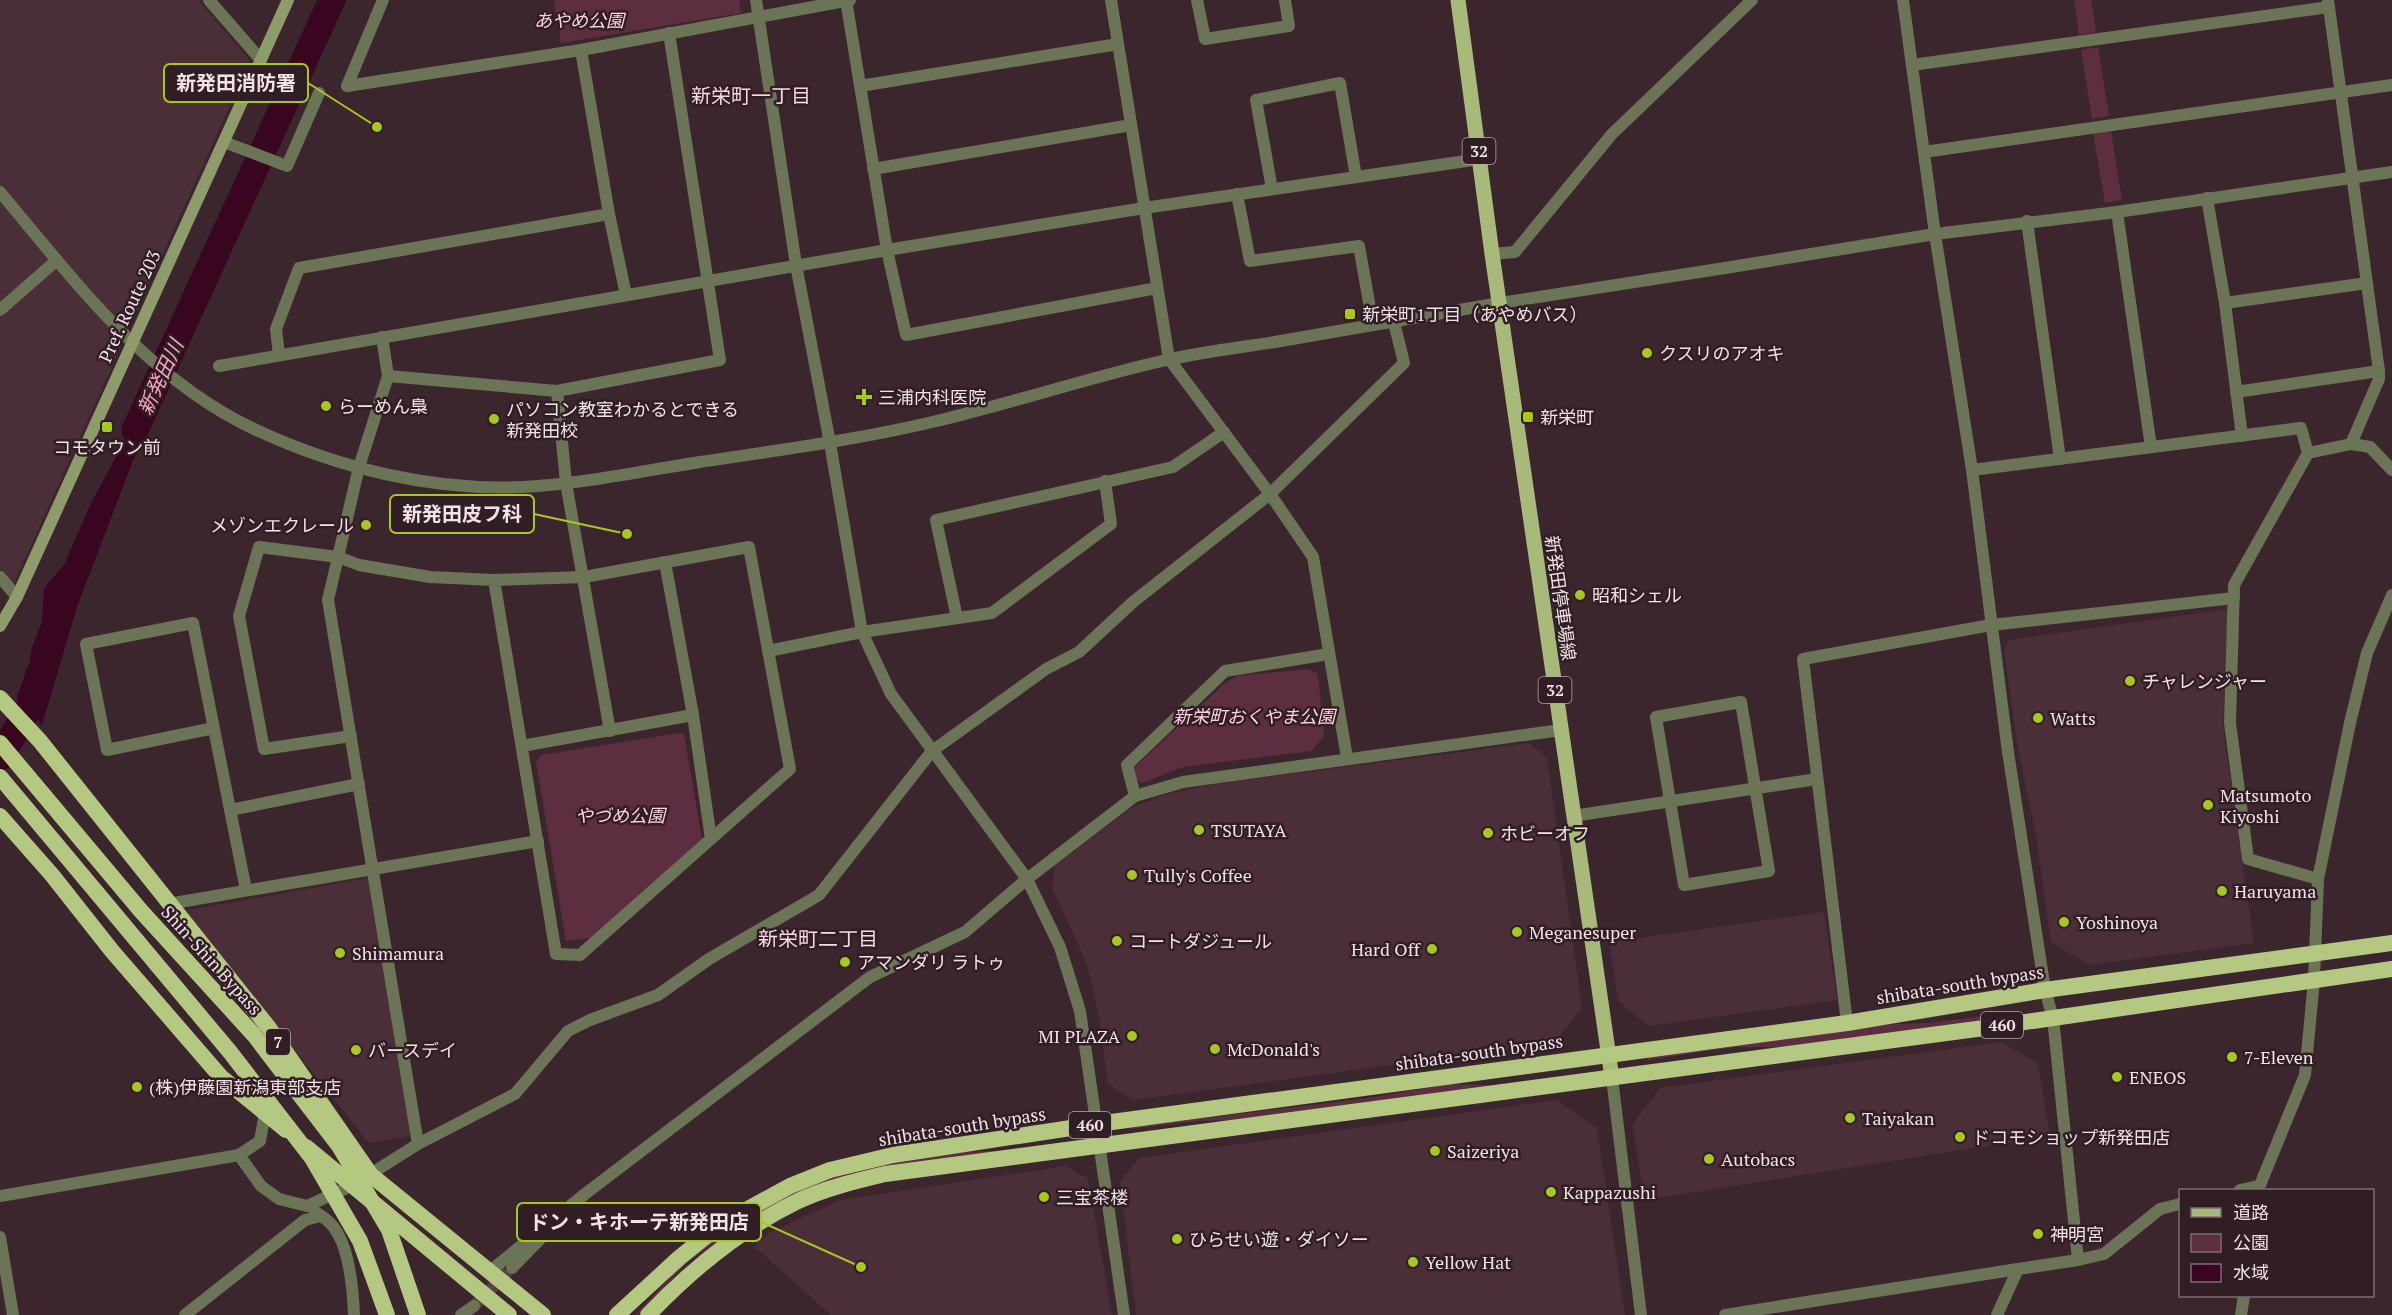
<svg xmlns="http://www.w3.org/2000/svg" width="2392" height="1315" font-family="'PT Serif','Noto Sans JP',serif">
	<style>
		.built { fill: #4a2e38 }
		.green { fill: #5d2d40 }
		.water { fill: #39061f }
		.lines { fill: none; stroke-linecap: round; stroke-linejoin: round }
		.river { stroke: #39061f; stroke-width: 27 }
		.minor-tunnel { stroke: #57424a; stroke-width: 12; stroke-dasharray: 12 6; stroke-linecap: butt }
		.minor { stroke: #6b7456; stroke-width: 12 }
		.tertiary { stroke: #6b7456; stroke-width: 12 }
		.secondary { stroke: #8e9b6b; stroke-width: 12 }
		.primary { stroke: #a8ba7a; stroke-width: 15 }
		.trunk { stroke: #b4c881; stroke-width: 16 }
		.trunk-bridge { stroke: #b4c881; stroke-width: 16 }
		.poi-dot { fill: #a7c81f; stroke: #311d24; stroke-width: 2 }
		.labels { text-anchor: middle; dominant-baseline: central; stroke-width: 5; stroke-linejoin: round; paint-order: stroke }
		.shield { fill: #311d24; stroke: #b7a7ac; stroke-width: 1.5 }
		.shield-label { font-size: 16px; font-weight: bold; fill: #f0e2e6 }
		.park-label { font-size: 18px; font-style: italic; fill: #fed2e1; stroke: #311d24 }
		.street-label { font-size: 18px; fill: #f0e2e6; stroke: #311d24 }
		.poi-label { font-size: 18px; fill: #f0e2e6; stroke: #311d24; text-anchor: start }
		.neighbourhood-label { font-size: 20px; fill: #f5d8e1; stroke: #311d24 }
		.water-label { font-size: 20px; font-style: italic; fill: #f9a5c4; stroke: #311d24 }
		.leader { fill: none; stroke: #a7c81f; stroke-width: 2 }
		.callout-dot { fill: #a7c81f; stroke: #311d24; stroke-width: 2 }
		.callout { fill: #311d24; stroke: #a7c81f; stroke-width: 2 }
		.callout-label { font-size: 20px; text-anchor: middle; font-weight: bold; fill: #f0e2e6 }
	</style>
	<rect width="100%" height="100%" fill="#3c262e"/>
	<g class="built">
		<path d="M0,0H198L250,61L13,585L0,569Z"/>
		<path d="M2228,609L2223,727L2254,943L2089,965L2051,942L2036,836L2018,748L2004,649L2010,640Z"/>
		<path d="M1529,743L1547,758L1582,1008L1554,1043L1133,1100L1108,1084L1099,1016L1088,968L1075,937L1052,889L1055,866L1132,807L1164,795L1215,784Z"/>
		<path d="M368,878L416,1135L369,1143L184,911Z"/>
		<path d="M1824,912L1837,1000L1649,1026L1618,1001L1609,942Z"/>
		<path d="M2001,1042L2038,1063L2050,1136L1645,1200L1632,1125L1660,1088Z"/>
		<path d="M1556,1100L1597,1128L1625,1315H1136L1120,1182L1139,1158Z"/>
		<path d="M1066,1166L1088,1179L1112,1315H831L754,1246L771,1232L840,1200Z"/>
	</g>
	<g class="green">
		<path d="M554,0H739L741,13L561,43Z"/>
		<path d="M2074,0H2091L2096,32L2079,35Z"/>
		<path d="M2098,47L2109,116L2092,119L2081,50Z"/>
		<path d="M2111,131L2122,200L2105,203L2093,134Z"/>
		<path d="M1308,669L1318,674L1324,736L1312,751L1183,767L1142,783L1135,778L1134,768L1224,684L1236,676Z"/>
		<path d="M678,733L684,734L702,839L591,938L566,941L536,761L541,755Z"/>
		<path d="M2000,1014L2001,1017L1788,1047H1734L1648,1060L1647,1056L1868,1025L1928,1023Z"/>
		<path d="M1564,1075L1241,1120L1199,1121L1130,1129L1129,1127L1368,1098L1450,1084L1491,1085Z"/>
		<path d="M1067,1142L888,1166L768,1208L689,1261L637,1315H635L693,1253L765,1205L836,1175L947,1152L995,1151Z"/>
	</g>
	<path class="water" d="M144,395L159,407L132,463L77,607L42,725L17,696L29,666L32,648L42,621L44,588L64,565L92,501L126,439Z"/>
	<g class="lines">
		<g class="river">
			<path d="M135,430L332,0"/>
			<path d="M0,757L29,708L39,674"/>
		</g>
		<path class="minor-tunnel" d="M474,1306L512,1268"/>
		<g class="minor">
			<path d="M209,0L261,60"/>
			<path d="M756,0L796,265L830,443"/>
			<path d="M846,0L887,250L906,335L1157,288"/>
			<path d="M1111,0L1169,359L1270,494L1313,557L1347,758"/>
			<path d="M1197,0L1205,39L1289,26L1285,0"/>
			<path d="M2328,0L2379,371V379L2351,444"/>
			<path d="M581,50L609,214L626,295"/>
			<path d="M1912,65L2329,7"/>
			<path d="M347,86L581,50L850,0"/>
			<path d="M347,86L383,0"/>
			<path d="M860,86L1118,44"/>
			<path d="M224,142L287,166L319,93"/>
			<path d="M1924,152L2392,85"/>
			<path d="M873,169L1131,125"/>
			<path d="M1272,189L1256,100L1340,83L1356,177"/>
			<path d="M1237,194L1250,261L1359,246L1373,325"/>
			<path d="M2207,198L2225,303L2242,436"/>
			<path d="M2117,212L2151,447"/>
			<path d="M2027,221L2060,459"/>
			<path d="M1492,254L1515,252L1612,134L1752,0"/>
			<path d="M1500,303L1725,268"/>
			<path d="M2225,303L2367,283"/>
			<path d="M0,310L57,260"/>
			<path d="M382,337L388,376L359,467L328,600L418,1144"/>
			<path d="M279,355L276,329L299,268L609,214"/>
			<path d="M219,366L887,250L1144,208L1480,159"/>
			<path d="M388,376L557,391L720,360L669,33"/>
			<path d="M557,391L566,483L610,731"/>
			<path d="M2236,392L2379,371"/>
			<path d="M2308,453L2351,444L2370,447L2392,470"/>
			<path d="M1972,470L2301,428L2308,453L2234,585L2230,723L2248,859L2318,879"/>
			<path d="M665,562L693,715L711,839"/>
			<path d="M0,577L17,597"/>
			<path d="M957,618L936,520L1173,467L1224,432"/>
			<path d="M768,651L862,632L992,613L1111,524L1105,481"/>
			<path d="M1741,702L1769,871L1684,885L1656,717Z"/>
			<path d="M214,728L107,750L86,644L193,623L246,890"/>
			<path d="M351,736L264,749L239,616L259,547L338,557L359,565L430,577L494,580L584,577L749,547L790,769L580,955L556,954L494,580"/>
			<path d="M522,746L693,715"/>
			<path d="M1135,796L1127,765L1225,671L1329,654"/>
			<path d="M230,810L359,784"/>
			<path d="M1573,816L1817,779"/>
			<path d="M168,904L538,841"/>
			<path d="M1847,1023L1803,659L1991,625L2234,598"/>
			<path d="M239,1155L261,1186L279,1199L307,1206L353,1185L418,1144L515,1094L568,1031L590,1020L658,995L709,959L819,895L932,751L1046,669L1079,652L1133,602L1270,494L1404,363L1394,322"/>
			<path d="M2240,1190L2258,1186"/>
			<path d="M2258,1190L2305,1075L2314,980L2318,879L2350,723L2367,653L2392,595"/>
			<path d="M0,1196L239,1155L260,1141L265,1113"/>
			<path d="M315,1212C320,1215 326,1219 330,1223C349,1242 353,1290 354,1315"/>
			<path d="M0,1237L13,1315"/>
			<path d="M2078,1260L2104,1254L2160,1209L2180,1204"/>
			<path d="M512,1268L542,1237"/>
			<path d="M489,1272L585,1194L870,977L965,932L1027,879L1135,796L1183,782L1561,730"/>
			<path d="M185,1315L305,1220L320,1216"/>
			<path d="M461,1315L474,1306"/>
			<path d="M1725,1315L1794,1304"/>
			<path d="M2241,1315L2244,1296"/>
		</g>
		<g class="tertiary">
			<path d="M1903,0L1935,234L1972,470L2008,752L2045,990L2053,1018L2078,1260L2018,1269L1997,1315"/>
			<path d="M0,192C74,280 147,379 254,429C337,468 431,491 523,487C582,484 642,471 700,462C781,450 862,439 941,420C1015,402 1088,378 1162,361C1199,352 1237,348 1275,342C1350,329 1425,316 1500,303"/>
			<path d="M1725,268L1935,234L2117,212L2392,172"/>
			<path d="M830,443L862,632L891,694L1027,879L1060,947L1080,1011L1124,1315"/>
			<path d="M1612,1078L1641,1315"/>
			<path d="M1794,1304L2018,1269"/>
		</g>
		<path class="secondary" d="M0,626L17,597L288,0"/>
		<path class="primary" d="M1458,0L1492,254L1612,1078"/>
		<g class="trunk">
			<path d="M0,698L40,741L269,1028L371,1175L543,1315"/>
			<path d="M0,816L52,875L112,951L221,1077L286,1130"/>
			<path d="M306,1147L509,1315"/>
			<path d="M617,1315L679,1258L705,1237L746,1210L790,1186L830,1170L893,1155L1097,1124L1847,1023L2045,990L2392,943"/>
			<path d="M648,1315C692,1269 740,1229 798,1201C826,1188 856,1181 885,1174L1984,1028L2392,969"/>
		</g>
		<g class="trunk-bridge">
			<path d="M0,743L141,911L254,1035L339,1146L389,1230L418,1315"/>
			<path d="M0,777L230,1052L312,1158L360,1241L387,1315"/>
		</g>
	</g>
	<g class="poi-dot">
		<rect x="1344" y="308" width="12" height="12" rx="3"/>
		<circle cx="1647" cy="353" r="6"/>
		<path d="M861 388h6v6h6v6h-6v6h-6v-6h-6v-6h6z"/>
		<circle cx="326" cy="406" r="6"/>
		<rect x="1522" y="411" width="12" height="12" rx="3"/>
		<circle cx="494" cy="419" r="6"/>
		<rect x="101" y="421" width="12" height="12" rx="3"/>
		<circle cx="366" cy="525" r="6"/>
		<circle cx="1580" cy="595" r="6"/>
		<circle cx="2130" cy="681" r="6"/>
		<circle cx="2038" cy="718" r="6"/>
		<circle cx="2208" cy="805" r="6"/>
		<circle cx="1199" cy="830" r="6"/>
		<circle cx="1488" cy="833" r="6"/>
		<circle cx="1132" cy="875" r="6"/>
		<circle cx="2222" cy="891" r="6"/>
		<circle cx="2064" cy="922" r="6"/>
		<circle cx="1517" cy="932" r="6"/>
		<circle cx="1117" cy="941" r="6"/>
		<circle cx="1432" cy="949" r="6"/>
		<circle cx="340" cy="953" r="6"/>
		<circle cx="845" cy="962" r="6"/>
		<circle cx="1132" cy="1036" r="6"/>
		<circle cx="1215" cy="1049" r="6"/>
		<circle cx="356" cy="1050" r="6"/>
		<circle cx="2232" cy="1057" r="6"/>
		<circle cx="2117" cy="1077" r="6"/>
		<circle cx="137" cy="1087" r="6"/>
		<circle cx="1850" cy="1118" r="6"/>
		<circle cx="1960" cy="1137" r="6"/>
		<circle cx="1435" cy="1151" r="6"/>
		<circle cx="1709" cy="1159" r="6"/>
		<circle cx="1551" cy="1192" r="6"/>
		<circle cx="1044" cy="1197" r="6"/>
		<circle cx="2038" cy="1234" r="6"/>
		<circle cx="1177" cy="1239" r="6"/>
		<circle cx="1413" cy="1262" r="6"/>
	</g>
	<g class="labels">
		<g class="shield">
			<rect x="1462.5" y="138" width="33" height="26" rx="4.5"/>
			<rect x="1538.5" y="677" width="33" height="26" rx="4.5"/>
			<rect x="1981" y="1012" width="42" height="26" rx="4.5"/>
			<rect x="266" y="1029" width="24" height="26" rx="4.5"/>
			<rect x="1069" y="1112" width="42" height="26" rx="4.5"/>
		</g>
		<g class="shield-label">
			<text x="1479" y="151">32</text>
			<text x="1555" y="690">32</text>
			<text x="2002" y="1025">460</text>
			<text x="278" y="1042">7</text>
			<text x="1090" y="1125">460</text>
		</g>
		<g class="park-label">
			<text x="579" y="20">あやめ公園</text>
			<text x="1254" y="716">新栄町おくやま公園</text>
			<text x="620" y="815">やづめ公園</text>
		</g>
		<g class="street-label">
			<text transform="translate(129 306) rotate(-65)">Pref. Route 203</text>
			<text transform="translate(1561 598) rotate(82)">新発田停車場線</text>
			<text transform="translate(212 960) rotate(48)">Shin-Shin Bypass</text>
			<text transform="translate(1960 984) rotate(-9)">shibata-south bypass</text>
			<text transform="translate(1479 1052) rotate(-8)">shibata-south bypass</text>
			<text transform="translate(962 1126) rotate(-9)">shibata-south bypass</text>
		</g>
		<g class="poi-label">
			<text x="1362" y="314">新栄町1丁目（あやめバス）</text>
			<text x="1659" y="353">クスリのアオキ</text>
			<text x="878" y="397">三浦内科医院</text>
			<text x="338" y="406">らーめん梟</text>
			<text x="506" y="409">パソコン教室わかるとできる<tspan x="506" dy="21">新発田校</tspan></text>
			<text x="1540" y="417">新栄町</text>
			<text x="107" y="447" text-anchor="middle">コモタウン前</text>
			<text x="354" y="525" text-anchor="end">メゾンエクレール</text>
			<text x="1592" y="595">昭和シェル</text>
			<text x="2142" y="681">チャレンジャー</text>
			<text x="2050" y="718">Watts</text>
			<text x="2220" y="795">Matsumoto<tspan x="2220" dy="21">Kiyoshi</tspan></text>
			<text x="1211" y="830">TSUTAYA</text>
			<text x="1500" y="833">ホビーオフ</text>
			<text x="1144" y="875">Tully's Coffee</text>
			<text x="2234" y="891">Haruyama</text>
			<text x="2076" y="922">Yoshinoya</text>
			<text x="1529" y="932">Meganesuper</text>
			<text x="1129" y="941">コートダジュール</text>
			<text x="1420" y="949" text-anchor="end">Hard Off</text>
			<text x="352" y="953">Shimamura</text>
			<text x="857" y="962">アマンダリ ラトゥ</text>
			<text x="1120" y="1036" text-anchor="end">MI PLAZA</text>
			<text x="1227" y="1049">McDonald's</text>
			<text x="368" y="1050">バースデイ</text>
			<text x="2244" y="1057">7-Eleven</text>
			<text x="2129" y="1077">ENEOS</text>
			<text x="149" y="1087">(株)伊藤園新潟東部支店</text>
			<text x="1862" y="1118">Taiyakan</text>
			<text x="1972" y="1137">ドコモショップ新発田店</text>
			<text x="1447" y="1151">Saizeriya</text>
			<text x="1721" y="1159">Autobacs</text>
			<text x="1563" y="1192">Kappazushi</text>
			<text x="1056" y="1197">三宝茶楼</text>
			<text x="2050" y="1234">神明宮</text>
			<text x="1189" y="1239">ひらせい遊・ダイソー</text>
			<text x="1425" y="1262">Yellow Hat</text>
		</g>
		<g class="neighbourhood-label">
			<text x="751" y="95">新栄町一丁目</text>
			<text x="818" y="938">新栄町二丁目</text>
		</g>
		<g class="water-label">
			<text transform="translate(160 377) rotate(-65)">新発田川</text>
		</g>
	</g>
	<path class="leader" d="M377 127L308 83M627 534L534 514M861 1267L761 1222"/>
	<g class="callout-dot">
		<circle cx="377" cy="127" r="6"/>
		<circle cx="627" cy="534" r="6"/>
		<circle cx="861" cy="1267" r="6"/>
	</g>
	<g class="callout">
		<rect x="164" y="64" width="144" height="38" rx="6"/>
		<rect x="390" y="495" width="144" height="38" rx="6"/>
		<rect x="517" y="1203" width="244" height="38" rx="6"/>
	</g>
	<g class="callout-label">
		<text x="236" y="90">新発田消防署</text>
		<text x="462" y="521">新発田皮フ科</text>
		<text x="639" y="1229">ドン・キホーテ新発田店</text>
	</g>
	<rect x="2179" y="1189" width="195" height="108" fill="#311d24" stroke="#7d6c72" stroke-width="1.5"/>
	<rect x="2191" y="1208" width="30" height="9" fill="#a8ba7a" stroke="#7d6c72" stroke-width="1.5"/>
	<text x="2233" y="1219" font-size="18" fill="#f0e2e6">道路</text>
	<rect x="2191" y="1234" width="30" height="18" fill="#5d2d40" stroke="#7d6c72" stroke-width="1.5"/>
	<text x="2233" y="1249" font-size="18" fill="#f0e2e6">公園</text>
	<rect x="2191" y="1264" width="30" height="18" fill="#39061f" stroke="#7d6c72" stroke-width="1.5"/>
	<text x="2233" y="1279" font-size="18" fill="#f0e2e6">水域</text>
</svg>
